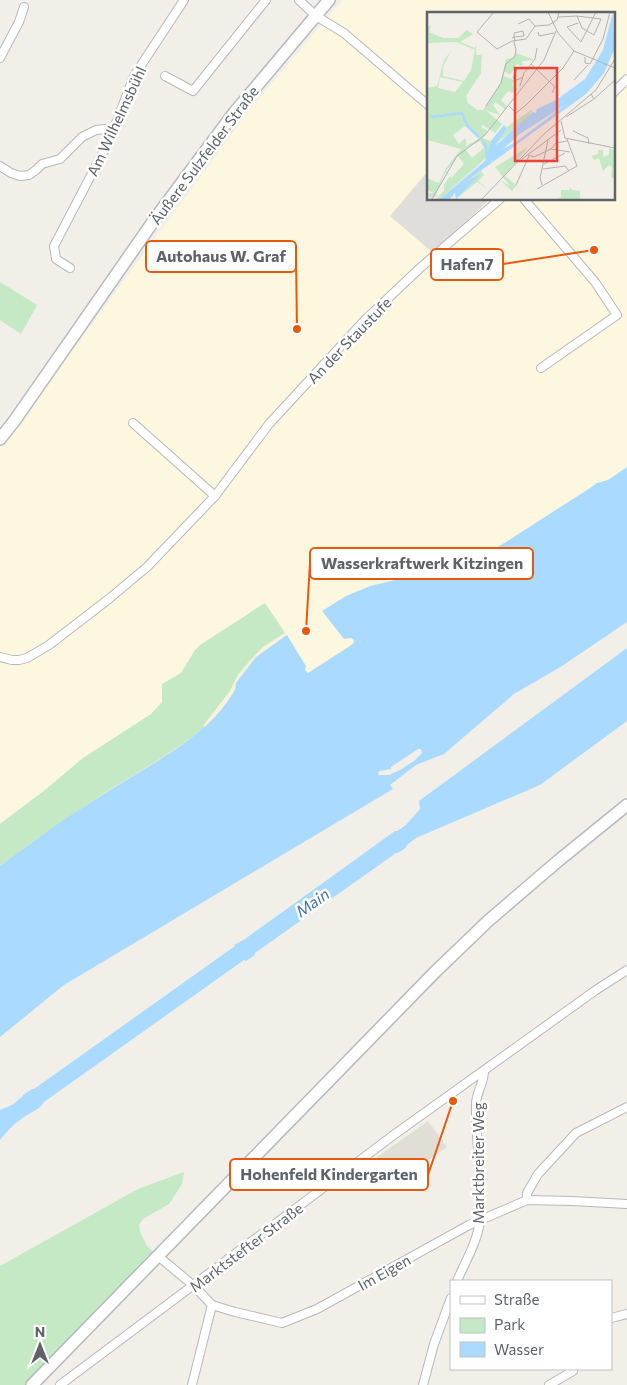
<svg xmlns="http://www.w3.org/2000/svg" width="627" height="1385" font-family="Commissioner,sans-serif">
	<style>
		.commercial { fill: #fef7e0; fill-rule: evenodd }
		.industrial { fill: #e0deda }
		.education { fill: #e1ded6 }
		.green { fill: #c5e8c5 }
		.sand { fill: #fbf3d9 }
		.water { fill: #aadaff; fill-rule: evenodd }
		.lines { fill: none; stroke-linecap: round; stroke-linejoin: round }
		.street-casing { stroke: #b5b8bc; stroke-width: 10 }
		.secondary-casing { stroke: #b6babf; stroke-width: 14 }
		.street { stroke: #fff; stroke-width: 8 }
		.secondary { stroke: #fff; stroke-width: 11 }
		.labels { text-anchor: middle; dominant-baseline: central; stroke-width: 5; stroke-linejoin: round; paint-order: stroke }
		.street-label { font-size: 15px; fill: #5f6368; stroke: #fff }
		.water-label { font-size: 16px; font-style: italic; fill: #4174aa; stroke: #fff }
		.inset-river { fill: none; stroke: #aadaff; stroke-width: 2.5 }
		.inset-road { fill: none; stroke: #b3b3b1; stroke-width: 1 }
		.view { fill: #ea4335; fill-opacity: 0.15; stroke: #ea4335; stroke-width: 2.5 }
		.inset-edge { fill: none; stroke: #5f6368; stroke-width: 2.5 }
		.leader { fill: none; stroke: #e8590c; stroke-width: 2 }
		.callout-dot { fill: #e8590c; stroke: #fff; stroke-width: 2 }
		.callout { fill: #fff; stroke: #e8590c; stroke-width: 2 }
		.callout-label { font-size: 16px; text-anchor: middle; font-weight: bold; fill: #5f6368 }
	</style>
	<rect width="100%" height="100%" fill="#f1efe8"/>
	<path class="commercial" d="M343,0H627V471L306,676L287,635L265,603L195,650L181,673L162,684V702L151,714L83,758L45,790L0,823V442L53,377L251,108ZM428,14H613V199H428Z"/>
	<path class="industrial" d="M428,171V199H490L433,253L390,216Z"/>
	<path class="education" d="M428,1121L447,1147L396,1183L377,1157Z"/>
	<g class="green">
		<path d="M0,282L37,305L21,334L0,320Z"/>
		<path d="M265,603L285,633L263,647L248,663L238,675L230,691L204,726L205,727C175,751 142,770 109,790C72,814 35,839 0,866V824L45,790L83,758L151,714L162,702V684L181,673L195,650L200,645Z"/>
		<path d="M184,1172L182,1184L169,1204L143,1219L139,1225L140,1232L147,1246L158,1256L32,1385H0V1266L138,1189Z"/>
	</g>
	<path class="sand" d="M285,633L287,635C269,646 252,658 240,676C237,681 237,686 234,691C226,705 216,716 205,727L203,726L230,691L238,675L248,663L263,647Z"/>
	<g class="water">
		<path d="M627,467V622L562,666L514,694L444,754L416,765L390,785L393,789L64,985L0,1037V866C21,850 43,834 65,819C83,807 102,795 120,784C157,761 208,734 231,696C234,692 236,688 236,683L256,657L284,637L287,635L306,666L305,670L308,673L353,644L354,640L351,638L344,639L322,611L346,596L370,586L395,580L442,573L465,566L506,542L590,488L597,483L608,480ZM418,749H421L422,753L414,761L400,770L389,775H378L379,771L391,769V767Z"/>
		<path d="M627,648V721L540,785L416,838L407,845C406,849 401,851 397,853H396L255,953V955L246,961L244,960L44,1102C39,1111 28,1113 20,1120C12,1125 6,1133 0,1140V1110L12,1105L23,1096V1095L32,1089H34L235,946L234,945L245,939L395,831H397L406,825L420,809L419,801Z"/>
	</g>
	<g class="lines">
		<g class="street-casing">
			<g id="street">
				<path d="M299,0L316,16L344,33L428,105"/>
				<path d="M0,58L19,22L24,7"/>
				<path d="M165,76L193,91L266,0"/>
				<path d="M613,93L627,79"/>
				<path d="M0,166L11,173L20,176L29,175L36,170L42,164L60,159L82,137L96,130L114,128"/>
				<path d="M524,199L595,282L617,315L541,368"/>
				<path d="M70,268L56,259L54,246L110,139L134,76L184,0"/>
				<path d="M133,423L215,496"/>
				<path d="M0,657L12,660H19L27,658L49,645L110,598L147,567L215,496L269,424L364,321L420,268L500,199"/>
				<path d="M527,1200V1193L538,1174L576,1133L627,1107"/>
				<path d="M158,1256L194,1286L212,1305L235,1312L282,1323L317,1309L469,1225L527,1200L572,1201L627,1204"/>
				<path d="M457,1281C465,1262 478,1241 480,1220C484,1182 475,1143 476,1104C476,1093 484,1083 484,1071"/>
				<path d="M611,1318L627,1314"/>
				<path d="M60,1385L395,1134L596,990L627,970"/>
				<path d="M192,1385L212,1305"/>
				<path d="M423,1385L434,1344L451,1298"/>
				<path d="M549,1385L573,1371V1369"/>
			</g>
		</g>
		<g class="secondary-casing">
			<g id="secondary">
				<path d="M0,439L15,420L157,216L234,113L329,0"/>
				<path d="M32,1385L435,972L488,921L558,861L627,805"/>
			</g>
		</g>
		<use href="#street" class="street"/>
		<use href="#secondary" class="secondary"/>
	</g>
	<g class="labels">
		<g class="street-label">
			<text transform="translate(116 121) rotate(-65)">Am Wilhelmsbühl</text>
			<text transform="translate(204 155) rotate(-53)">Äußere Sulzfelder Straße</text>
			<text transform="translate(349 340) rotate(-46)">An der Staustufe</text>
			<text transform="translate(478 1163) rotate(-90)">Marktbreiter Weg</text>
			<text transform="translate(246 1247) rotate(-37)">Marktstefter Straße</text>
			<text transform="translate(384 1272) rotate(-29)">Im Eigen</text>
		</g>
		<g class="water-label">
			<text transform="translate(312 902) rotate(-35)">Main</text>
		</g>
	</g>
	<g transform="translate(427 12)">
		<rect width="188" height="188" fill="#f1efe8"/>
		<path d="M4,13L2,20L16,26H31L40,18L46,22L33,30L48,36L49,32V43H54L55,39L54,61L39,84L41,91L50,98H56L73,72L79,47L86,46L89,41L108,48L95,49L96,55L90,52L83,63L77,59L76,64L88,68L85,73L91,77L85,81L81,79L74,88L80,94L78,97L68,90L66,93L73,103L58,98L75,112L68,121L56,113L54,115L61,119L55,126L64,129L61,144L13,187H9L17,179V173L23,164L18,161L9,182L11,184L3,186L1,181H7L0,178V166L12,171L19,156L34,137L0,128V76L10,74L17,48L24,39L16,55V64L37,69L44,58L48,38L29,30L0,31V15ZM13,65L36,70L28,80L11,76ZM38,114L52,127L39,134V128L38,126L32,132L26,123ZM53,129L57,136L45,146L38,137ZM31,144L37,152L24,166L19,159ZM106,97L102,105L67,133L82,113ZM101,135L78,164L97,180L89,174L85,179L73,168L83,174L68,155ZM182,136L187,138V166H184L185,155L182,153L176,159L172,146L167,148L165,144L171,142V138H176V145L182,143ZM54,159L57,163L51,169L62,178L50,170L29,187L53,162L29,178ZM142,174L145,178L153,179V187H130L134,185V178H143Z" fill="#c5e8c5" fill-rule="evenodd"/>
		<path d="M186,0L187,38L177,61L159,82L41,168L54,162L29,187L28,181L23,187H13L58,149L64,129L77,113L80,116L68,134L106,100L109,101L110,97L129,88L158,67L176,38ZM138,93L89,130L76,137L93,122Z" fill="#aadaff" fill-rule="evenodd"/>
		<path class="inset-river" d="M4,105L35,101L40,113L52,125M55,128L59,134L60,147"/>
		<path class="inset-road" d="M67,0L50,20L70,37L85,29L99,27L108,14L122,13L130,8L132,0M121,0L131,21L147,39L188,56M131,5L150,4L174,7L167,23L155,16L150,4M151,11L140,15L154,30L169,0M91,12L102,7L108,14M111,20L112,24L127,21M158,45V51L163,52L176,27L183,0M104,52L128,75L125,81M90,57L86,66L90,68L96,65M147,68L161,53M93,74L97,61L108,47L110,36M167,87L188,68M59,94L74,71L79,52L88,44L89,37L87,31L88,28L87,25V21L96,19L97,24L87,25L85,26M82,94L89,101L98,94L136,56L147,39M139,105L167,87L164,82M134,109L138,126L188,136M146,119L161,126L162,132M124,137L129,131L140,129M101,143L107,145L124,137L143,140M95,147L134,118M117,152L138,141M116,157L138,154L142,159M89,173L102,144M115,173L113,166L121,128M110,177L150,154L140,127M5,187L30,144L58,123L117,48L129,19M55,187L117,122L169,78L188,47"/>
		<path class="view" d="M88,56H130V149H88Z"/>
		<rect width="188" height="188" class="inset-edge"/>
	</g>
	<path class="leader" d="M297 329L296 257M594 250L503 264M306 631L310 563M453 1101L428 1175"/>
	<g class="callout-dot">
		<circle cx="297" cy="329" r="5"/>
		<circle cx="594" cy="250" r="5"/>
		<circle cx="306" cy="631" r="5"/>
		<circle cx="453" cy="1101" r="5"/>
	</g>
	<g class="callout">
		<rect x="146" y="241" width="150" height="31" rx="5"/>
		<rect x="431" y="249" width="72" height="31" rx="5"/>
		<rect x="310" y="548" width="223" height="31" rx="5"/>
		<rect x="230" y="1159" width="198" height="31" rx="5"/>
	</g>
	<g class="callout-label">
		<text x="221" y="262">Autohaus W. Graf</text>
		<text x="467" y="270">Hafen7</text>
		<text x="422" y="569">Wasserkraftwerk Kitzingen</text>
		<text x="329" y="1180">Hohenfeld Kindergarten</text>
	</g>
	<rect x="450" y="1280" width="162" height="90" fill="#ffffff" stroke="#bfc1c3"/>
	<rect x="460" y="1296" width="25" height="8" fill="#ffffff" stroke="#bfc1c3"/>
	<text x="494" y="1305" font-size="15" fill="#5f6368">Straße</text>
	<rect x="460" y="1318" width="25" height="15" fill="#c5e8c5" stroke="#bfc1c3"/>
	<text x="494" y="1330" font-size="15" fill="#5f6368">Park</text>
	<rect x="460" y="1342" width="25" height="15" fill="#aadaff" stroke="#bfc1c3"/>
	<text x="494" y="1355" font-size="15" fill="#5f6368">Wasser</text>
	<g transform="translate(40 1345)" stroke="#ffffff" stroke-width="4" paint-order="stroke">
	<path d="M0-4L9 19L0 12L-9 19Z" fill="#5f6368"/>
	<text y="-8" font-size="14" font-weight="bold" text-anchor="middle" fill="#5f6368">N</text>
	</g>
</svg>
